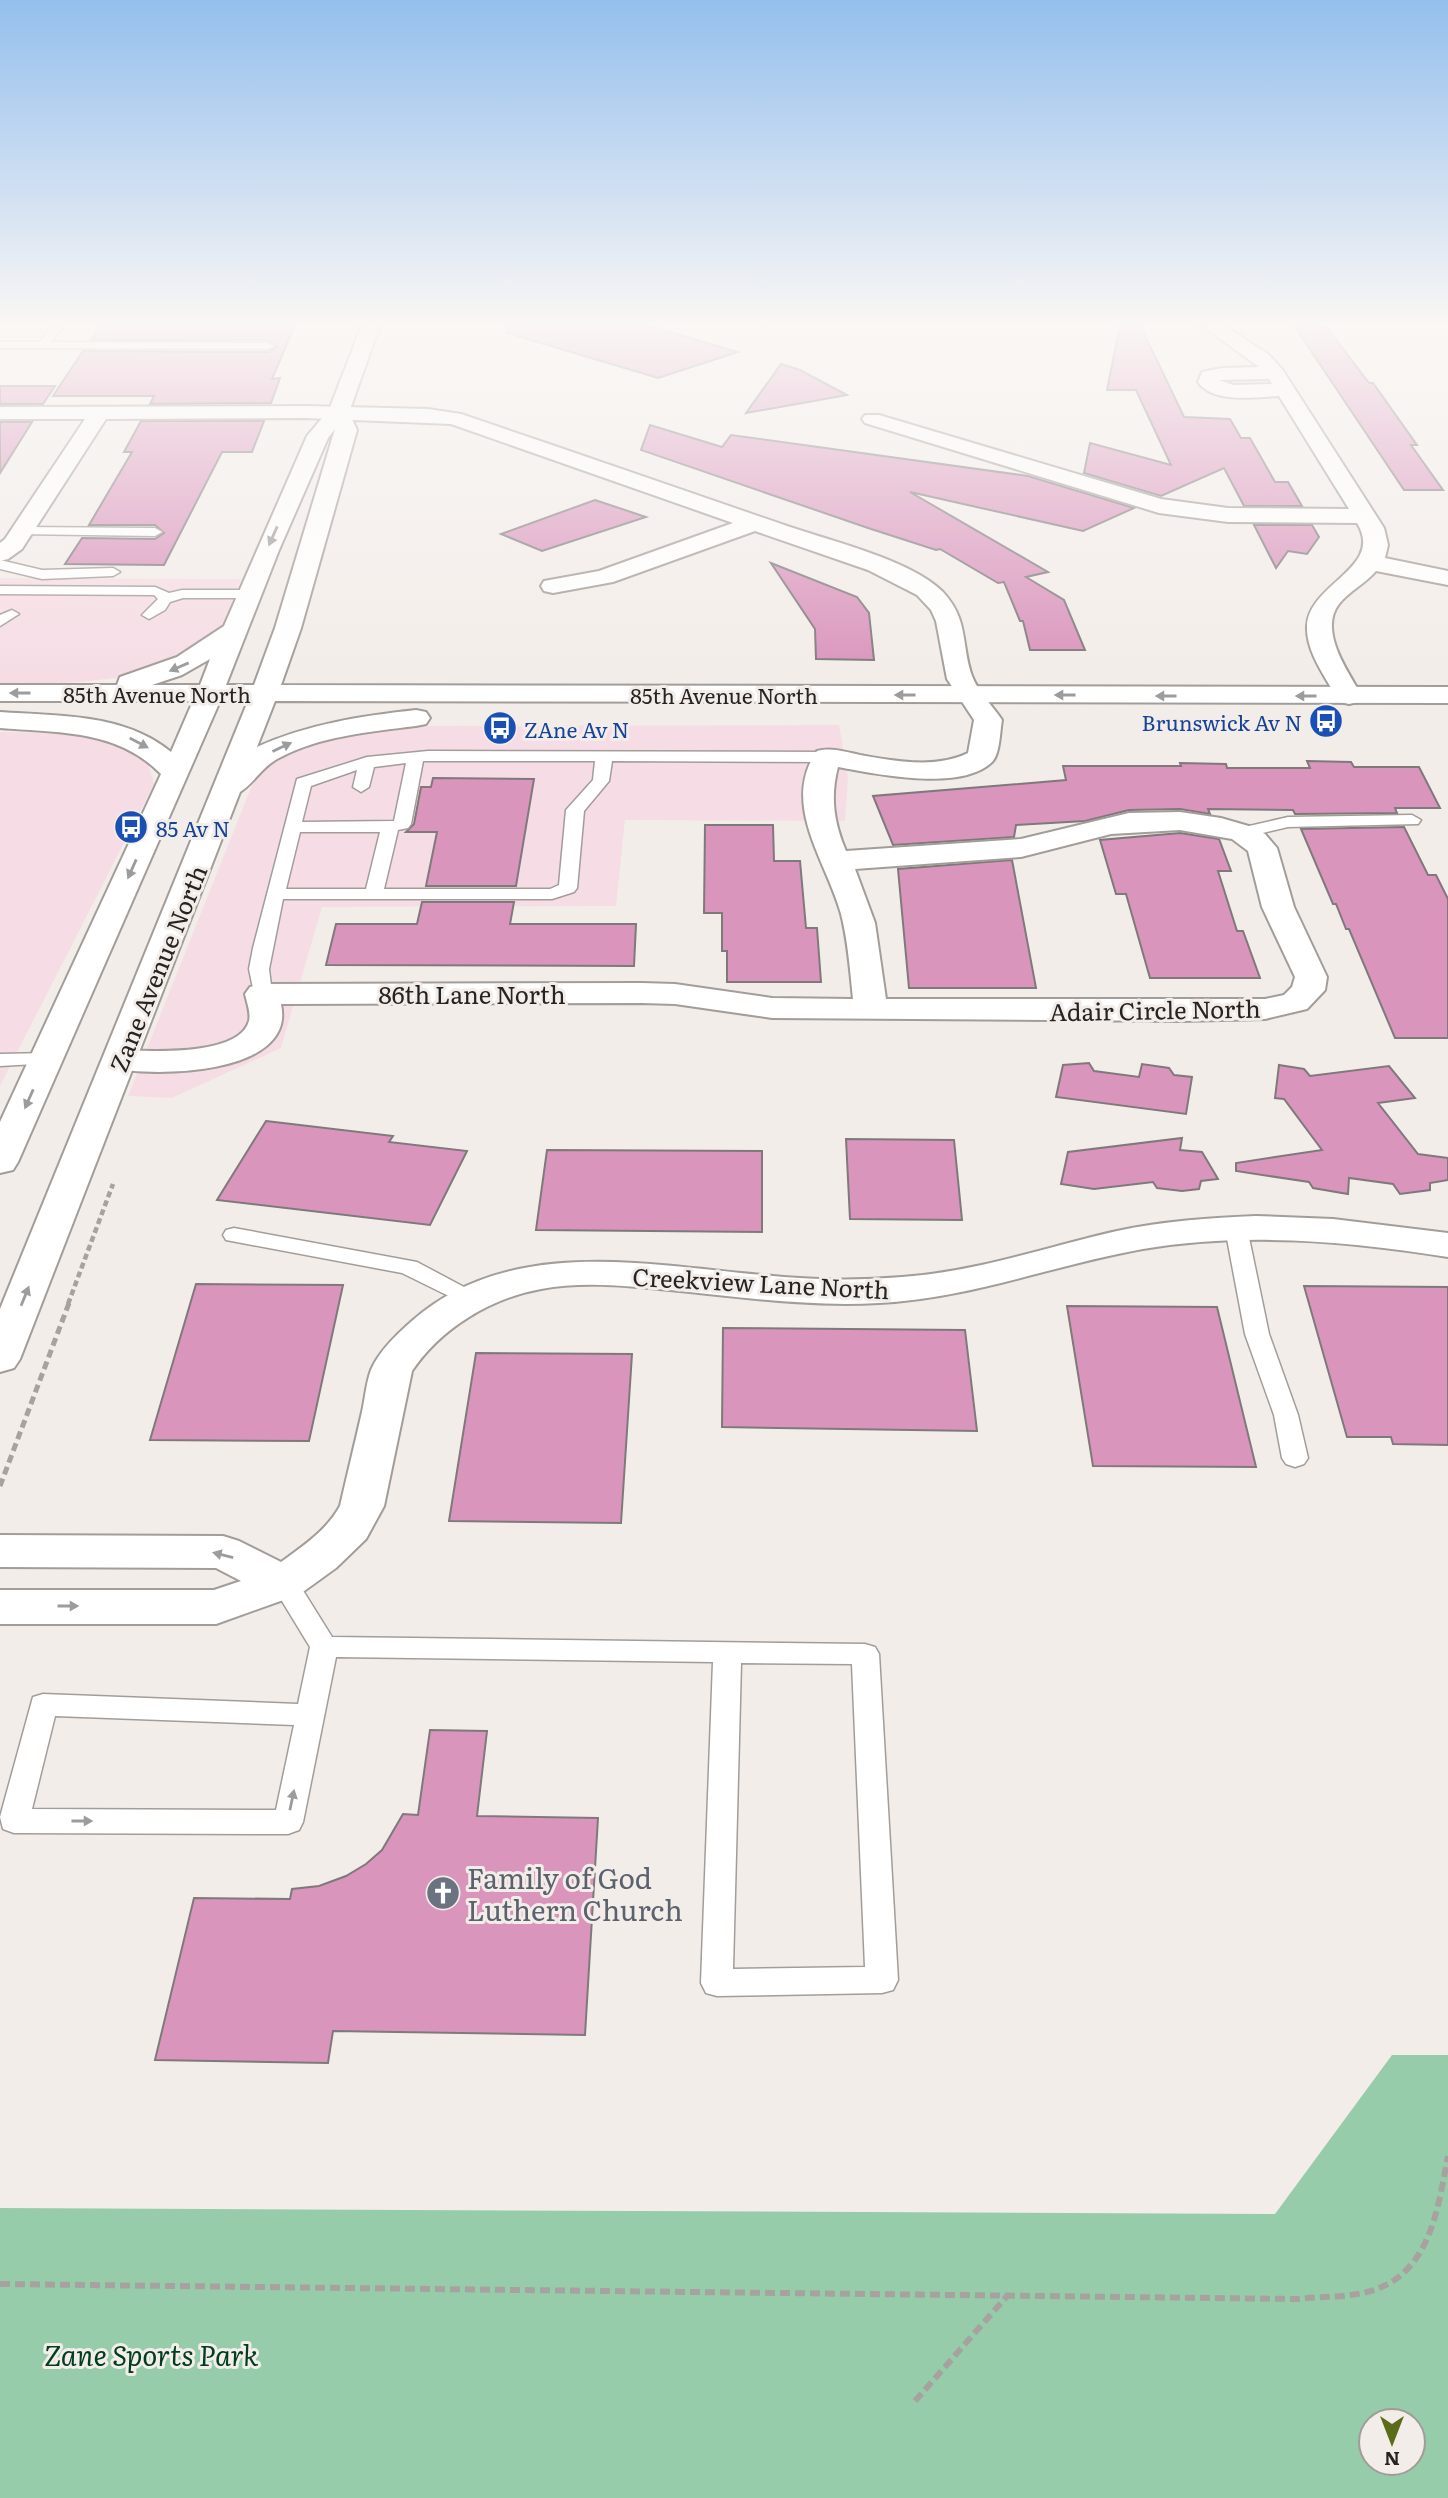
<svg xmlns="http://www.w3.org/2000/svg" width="1448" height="2498" font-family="Literata,serif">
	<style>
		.commercial { fill: #f6dde5 }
		.green { fill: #96cca9; fill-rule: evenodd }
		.building { fill: #da95bd; stroke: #7f797c; stroke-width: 2 }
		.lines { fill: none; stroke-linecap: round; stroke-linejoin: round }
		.lane-casing { stroke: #a39d99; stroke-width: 3 }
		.street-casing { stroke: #a39d99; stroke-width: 4 }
		.secondary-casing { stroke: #a39d99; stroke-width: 4 }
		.path-far2 { stroke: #a7a29f; stroke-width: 4.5; stroke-dasharray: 6 3.5; stroke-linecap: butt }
		.path-far1 { stroke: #a7a29f; stroke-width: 5; stroke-dasharray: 8 4.5; stroke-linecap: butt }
		.path { stroke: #a7a29f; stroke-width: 6; stroke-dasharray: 10 5; stroke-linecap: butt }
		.lane { fill: #fff; fill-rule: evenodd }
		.street { fill: #fff; fill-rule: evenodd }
		.secondary { fill: #fff; fill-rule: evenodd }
		.oneway { fill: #9d9c9c }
		.labels { text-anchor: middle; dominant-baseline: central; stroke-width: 6; stroke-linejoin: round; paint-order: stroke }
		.far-street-label { font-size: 21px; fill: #262322; stroke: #f3ede9 }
		.far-transit-label { font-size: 21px; fill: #164399; stroke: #f3ede9; text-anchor: start }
		.street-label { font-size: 24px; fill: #262322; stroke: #f3ede9 }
		.near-worship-label { font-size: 28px; fill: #5b616d; stroke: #f3ede9; text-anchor: start }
		.near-park-label { font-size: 28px; font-style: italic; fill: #013d21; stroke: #f3ede9 }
	</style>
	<rect width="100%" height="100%" fill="#f3ede9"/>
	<g class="commercial">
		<path d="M0,578L207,579H241L220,633L207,645L135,676L41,686L0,684Z"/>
		<path d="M839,725L848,777L845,821L625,820L616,906L322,907L281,1048L172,1098L128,1096L256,775L276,759L322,739L387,726Z"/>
		<path d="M0,732L67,733L119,741L148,763L154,784L0,1086Z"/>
	</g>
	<path class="green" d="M1392,2055H1448V2498H0V2208L1275,2214ZM1371,2421H1413V2463H1371Z"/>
	<g class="building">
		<path d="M101,325H295L272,379L280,378L271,403L150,404L154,396H53L83,351L268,352L276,347L268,340H91Z"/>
		<path d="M509,325H646L738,352L658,378L507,333Z"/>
		<path d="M1120,325H1140L1184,417L1230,419L1241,438H1250L1275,482H1288L1302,506H1244L1224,468L1161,496L1084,473L1090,443L1171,465L1136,390H1107Z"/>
		<path d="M1298,325H1325L1369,383H1373L1417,445H1411L1443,490H1404L1295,327Z"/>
		<path d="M781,364L800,370L847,395L746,413Z"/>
		<path d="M0,386H55L43,404H0Z"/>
		<path d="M141,421H264L252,452H222L164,565L65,564L82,538L155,539L164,533L155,525H89L132,452H124Z"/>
		<path d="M0,422H32L0,473Z"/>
		<path d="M650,425L722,447L731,435L1028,476L1134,508L1083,531L910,492L1048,572L1026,577L1064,600L1085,650H1030L1023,621H1020L1004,582L998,583L940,549L936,550L868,528L641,450Z"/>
		<path d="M595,500L646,517L542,551L501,534Z"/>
		<path d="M1254,525H1312L1319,537L1307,554L1288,551L1276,568Z"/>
		<path d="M771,563L857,597L869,613L874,660L816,659L815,629Z"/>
		<path d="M1307,761L1351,762L1354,767H1419L1440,808H1395L1397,813L1295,814L1293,810L1208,809L1210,814L1180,809L1129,810L1085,821L1016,825L1014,837L893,845L873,796L1066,780L1063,766H1181L1180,763L1226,764L1227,768H1310Z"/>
		<path d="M433,778L534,779L516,886H426L437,832H406L414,824L421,787H431Z"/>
		<path d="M705,825H773L774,861H800L806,928H817L821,982H727V951H722V913H704Z"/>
		<path d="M1404,827L1428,875H1436L1448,899V1038H1395L1349,929H1346L1336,904H1333L1301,829Z"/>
		<path d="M1180,833L1219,839L1231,871H1218L1237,931H1243L1260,978H1150L1126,894H1116L1100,840Z"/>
		<path d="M1012,860L1036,988H909L898,869Z"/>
		<path d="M422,902H514L510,924H636L634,966L326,965L336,924H417Z"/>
		<path d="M1089,1063L1094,1071L1139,1077L1142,1064L1169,1068L1174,1075L1192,1077L1186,1114L1056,1097L1063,1065Z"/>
		<path d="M1279,1065L1304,1069L1310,1076L1389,1066L1415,1098L1378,1103L1418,1154L1448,1158V1180L1430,1183V1190L1400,1194L1393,1184L1349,1178L1348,1194L1313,1188L1309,1182L1236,1171V1163L1322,1150L1284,1099L1275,1098Z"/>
		<path d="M266,1121L393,1136L389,1142L467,1151L430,1225L217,1200Z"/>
		<path d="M1182,1138L1180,1150L1202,1152L1218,1179L1201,1181L1199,1189L1182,1191L1157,1188L1153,1182L1094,1189L1061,1184L1068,1152Z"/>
		<path d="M846,1139L954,1140L962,1220L850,1219Z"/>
		<path d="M547,1150L762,1151V1232L536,1230Z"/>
		<path d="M196,1284L343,1285L309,1441L150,1440Z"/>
		<path d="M1304,1286L1448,1287V1445L1393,1444L1391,1437H1347Z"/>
		<path d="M1067,1306L1217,1307L1256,1467L1093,1466Z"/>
		<path d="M723,1328L965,1330L977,1431L722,1427Z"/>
		<path d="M476,1353L632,1354L621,1523L449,1521Z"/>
		<path d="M430,1730L487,1731L477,1816L598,1818L585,2035L333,2031L328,2063L155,2060L194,1898L290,1899L292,1889L319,1886L346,1876L366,1864L382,1850L403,1814L418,1815Z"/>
	</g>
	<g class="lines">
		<g class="lane-casing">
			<g id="lane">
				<path d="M52,325H64L51,342L268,343L274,346L268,349L0,348V342H40Z"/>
				<path d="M22,527L155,528L162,532L155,536L17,534L15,531Z"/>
				<path d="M0,560L42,570L113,568L120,572L113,576L42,579L0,569Z"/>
				<path d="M0,586L155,587L169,593L182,590H249L256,594L249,598H183L170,602L165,610L149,619L142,615L158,599L154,595L0,594Z"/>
				<path d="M12,610L19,614L0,626V615Z"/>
				<path d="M428,751L827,752L835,757L827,762L612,761L609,781L584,811L577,888L574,892L552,899H283L269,969L272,994L262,1000L255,998L249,969L253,948L297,779L367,757ZM423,761H595L593,780L566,810L559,885L550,889H384L398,830L408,828L411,824ZM406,763L394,821L302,822L311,786L357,770L353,787L361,792L369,787L374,767ZM300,832H380L366,889H286Z"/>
				<path d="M1412,815L1421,820L1418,824L1288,827L1242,838L1233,833L1236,829L1288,817Z"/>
				<path d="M47,1053L54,1055L57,1059L54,1063L0,1066V1054Z"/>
				<path d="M1236,1221L1244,1223L1247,1228L1269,1334L1298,1415L1308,1458L1304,1464L1295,1467L1286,1464L1282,1458L1274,1415L1245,1334L1225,1228L1228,1223Z"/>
				<path d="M234,1228L417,1262L479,1295L483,1300L479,1305L471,1307L402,1273L226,1240L223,1235L226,1230Z"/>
				<path d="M284,1573L294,1576L332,1637L865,1644L875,1647L879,1654L898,1980L893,1990L882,1993L717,1996L706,1993L701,1983L713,1662L336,1657L303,1822L299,1830L288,1834L14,1833L3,1829L0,1817L33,1697L43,1694L298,1704L310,1647L271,1583L274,1576ZM741,1663L852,1664L865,1967L733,1969ZM55,1716L294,1725L276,1810L32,1809Z"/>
			</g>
		</g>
		<g class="street-casing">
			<g id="street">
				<path d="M1201,325H1223L1268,354L1282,369L1384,528L1388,545L1385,558L1448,571V585L1376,571C1365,584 1349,591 1339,604C1318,631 1349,673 1362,696L1358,702L1349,704L1340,702L1336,696C1324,675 1306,651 1307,626C1309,583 1385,568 1357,523L1228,522L1159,513L865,423L862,419L865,415H879L1161,499L1228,508L1349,509L1279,396C1255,397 1214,404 1198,382L1202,372L1222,368L1259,367ZM1269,379L1272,384L1233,385L1219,380Z"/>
				<path d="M305,406L428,409L461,414C570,451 680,489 787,526C831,541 911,560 943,592C969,620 961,645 972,676C978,692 993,706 1002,720C1000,731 1000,754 992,762C961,792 876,774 838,767C830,797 834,823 846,851L1021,839L1129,813L1180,812L1221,818L1252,827L1265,834L1277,848L1294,907L1327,977L1325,990L1307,1009L1265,1019L1181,1021L772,1018L675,1004L642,1003L281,1004C297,1076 151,1078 108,1067L103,1060L108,1053L120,1050C149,1051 239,1057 249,1021C251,1013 247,1003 245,994L250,987L262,984L642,983L675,984L772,998L853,999C850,970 848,941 841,914C827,862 780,804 817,751C832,747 846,752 860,755C895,761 935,769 968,753L974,720L947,679L936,621L931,610L917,595L868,570L755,531L613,582L553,593L544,591L541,586L544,581L599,571L733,523L451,424L305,418L106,419L22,549L8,559L0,561V543L5,539L85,419H0V407ZM1180,830L1232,839L1248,851L1262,907L1295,977L1292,987L1284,995L1265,999H886L875,923L855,869L1021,857L1111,834Z"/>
				<path d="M1256,1216L1333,1219L1448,1233V1257C1346,1241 1245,1232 1143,1249C1053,1265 972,1298 879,1303C809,1307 739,1297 670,1290C627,1286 583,1281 541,1289C491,1298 441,1328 412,1371L384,1506L366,1539L336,1568L300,1594L216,1624H0V1590H214L241,1581L216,1568L0,1567V1535L223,1536L239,1541L281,1562C303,1546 327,1530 340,1506C347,1475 355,1443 362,1412C365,1399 366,1383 371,1370C379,1351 397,1334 412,1321C509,1235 647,1265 763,1275C810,1280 856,1281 902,1277C976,1272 1046,1247 1117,1231C1163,1221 1209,1218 1256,1216Z"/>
			</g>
		</g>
		<g class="secondary-casing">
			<path id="secondary" d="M362,325H380L349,412L357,430L301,628L281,685L1448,687V703L275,701L257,747C308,724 361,716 416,710L426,712L430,718L426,724L416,726C369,732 319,736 277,759C261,768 253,784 240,792L20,1359L14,1368L0,1372V1309L248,701H220L18,1162L13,1170L0,1173V1122L161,774C117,729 58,733 0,728V712C57,716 124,713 171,752L193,701H0V685H117L120,677L177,657L224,626L307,436L329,410ZM335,429L275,628L254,685H226L279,550L328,438ZM210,659L200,685H152L182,675Z"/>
		</g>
		<path class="path-far2" d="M68,1304L113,1184"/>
		<path class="path-far1" d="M0,1486L69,1303"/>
		<g class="path">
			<path d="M0,2284L1299,2299C1323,2296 1350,2298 1374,2290C1431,2271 1438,2207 1448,2156"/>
			<path d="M915,2401L1008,2295"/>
		</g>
		<use href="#lane" class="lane"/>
		<use href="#street" class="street"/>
		<use href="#secondary" class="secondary"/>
	</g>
	<defs><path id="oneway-solid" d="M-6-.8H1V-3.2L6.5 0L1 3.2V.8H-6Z" transform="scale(1.75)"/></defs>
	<g class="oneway">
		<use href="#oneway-solid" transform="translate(273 536) rotate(114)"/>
		<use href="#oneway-solid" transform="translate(179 667) rotate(157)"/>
		<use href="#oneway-solid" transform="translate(20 693) rotate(-180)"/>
		<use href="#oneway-solid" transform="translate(905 695) rotate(-180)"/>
		<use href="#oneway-solid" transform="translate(1065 695) rotate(-180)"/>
		<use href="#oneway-solid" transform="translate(1166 696) rotate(-180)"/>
		<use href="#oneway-solid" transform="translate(1306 696) rotate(-180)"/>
		<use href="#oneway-solid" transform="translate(139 743) rotate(28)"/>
		<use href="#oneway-solid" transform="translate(282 747) rotate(-25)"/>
		<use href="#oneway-solid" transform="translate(132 869) rotate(114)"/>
		<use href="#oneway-solid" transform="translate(29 1099) rotate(114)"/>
		<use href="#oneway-solid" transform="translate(25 1296) rotate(-68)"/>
		<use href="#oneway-solid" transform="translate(223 1555) rotate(-166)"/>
		<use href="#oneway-solid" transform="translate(68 1606)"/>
		<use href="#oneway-solid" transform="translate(292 1800) rotate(-78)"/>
		<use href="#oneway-solid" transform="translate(82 1821)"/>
	</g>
	<linearGradient id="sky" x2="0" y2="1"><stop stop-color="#94bfed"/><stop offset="0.48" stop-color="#faf7f5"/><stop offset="1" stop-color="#faf7f5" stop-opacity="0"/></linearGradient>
	<rect width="1448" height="674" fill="url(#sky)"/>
	<defs>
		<g id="bus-disc" transform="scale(1.75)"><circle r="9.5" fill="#1a4fb4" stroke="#f3ede9"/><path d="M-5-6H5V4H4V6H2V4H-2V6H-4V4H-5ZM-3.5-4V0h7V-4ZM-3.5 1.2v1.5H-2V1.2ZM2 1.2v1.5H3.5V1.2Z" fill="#fff"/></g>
		<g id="church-disc" transform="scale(1.75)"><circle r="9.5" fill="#6b7280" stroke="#f3ede9"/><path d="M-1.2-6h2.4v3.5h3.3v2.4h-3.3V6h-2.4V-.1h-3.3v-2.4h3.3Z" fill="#fff"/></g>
	</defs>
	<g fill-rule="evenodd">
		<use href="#bus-disc" x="1326" y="721"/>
		<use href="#bus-disc" x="500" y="728"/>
		<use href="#bus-disc" x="131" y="827"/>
		<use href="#church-disc" x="443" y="1893"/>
	</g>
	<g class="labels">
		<g class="far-street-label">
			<text x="157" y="693">85th Avenue North</text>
			<text x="724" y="694">85th Avenue North</text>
		</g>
		<g class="far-transit-label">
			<text x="1302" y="721" text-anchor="end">Brunswick Av N</text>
			<text x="524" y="728">ZAne Av N</text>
			<text x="156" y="827">85 Av N</text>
		</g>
		<g class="street-label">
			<text transform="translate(157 968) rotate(-68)">Zane Avenue North</text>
			<text x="472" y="993">86th Lane North</text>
			<text transform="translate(1155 1009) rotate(-1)">Adair Circle North</text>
			<text transform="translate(761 1282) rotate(3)">Creekview Lane North</text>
		</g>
		<g class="near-worship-label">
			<text x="467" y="1877">Family of God<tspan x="467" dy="32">Luthern Church</tspan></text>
		</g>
		<g class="near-park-label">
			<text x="151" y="2354">Zane Sports Park</text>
		</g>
	</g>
	<g transform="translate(1392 2442) rotate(180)"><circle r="33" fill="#f3ede9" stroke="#a19c99" stroke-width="2"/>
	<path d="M0-5L12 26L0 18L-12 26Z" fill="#5a6c19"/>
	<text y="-10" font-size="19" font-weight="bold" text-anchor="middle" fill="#262322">N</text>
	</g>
</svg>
